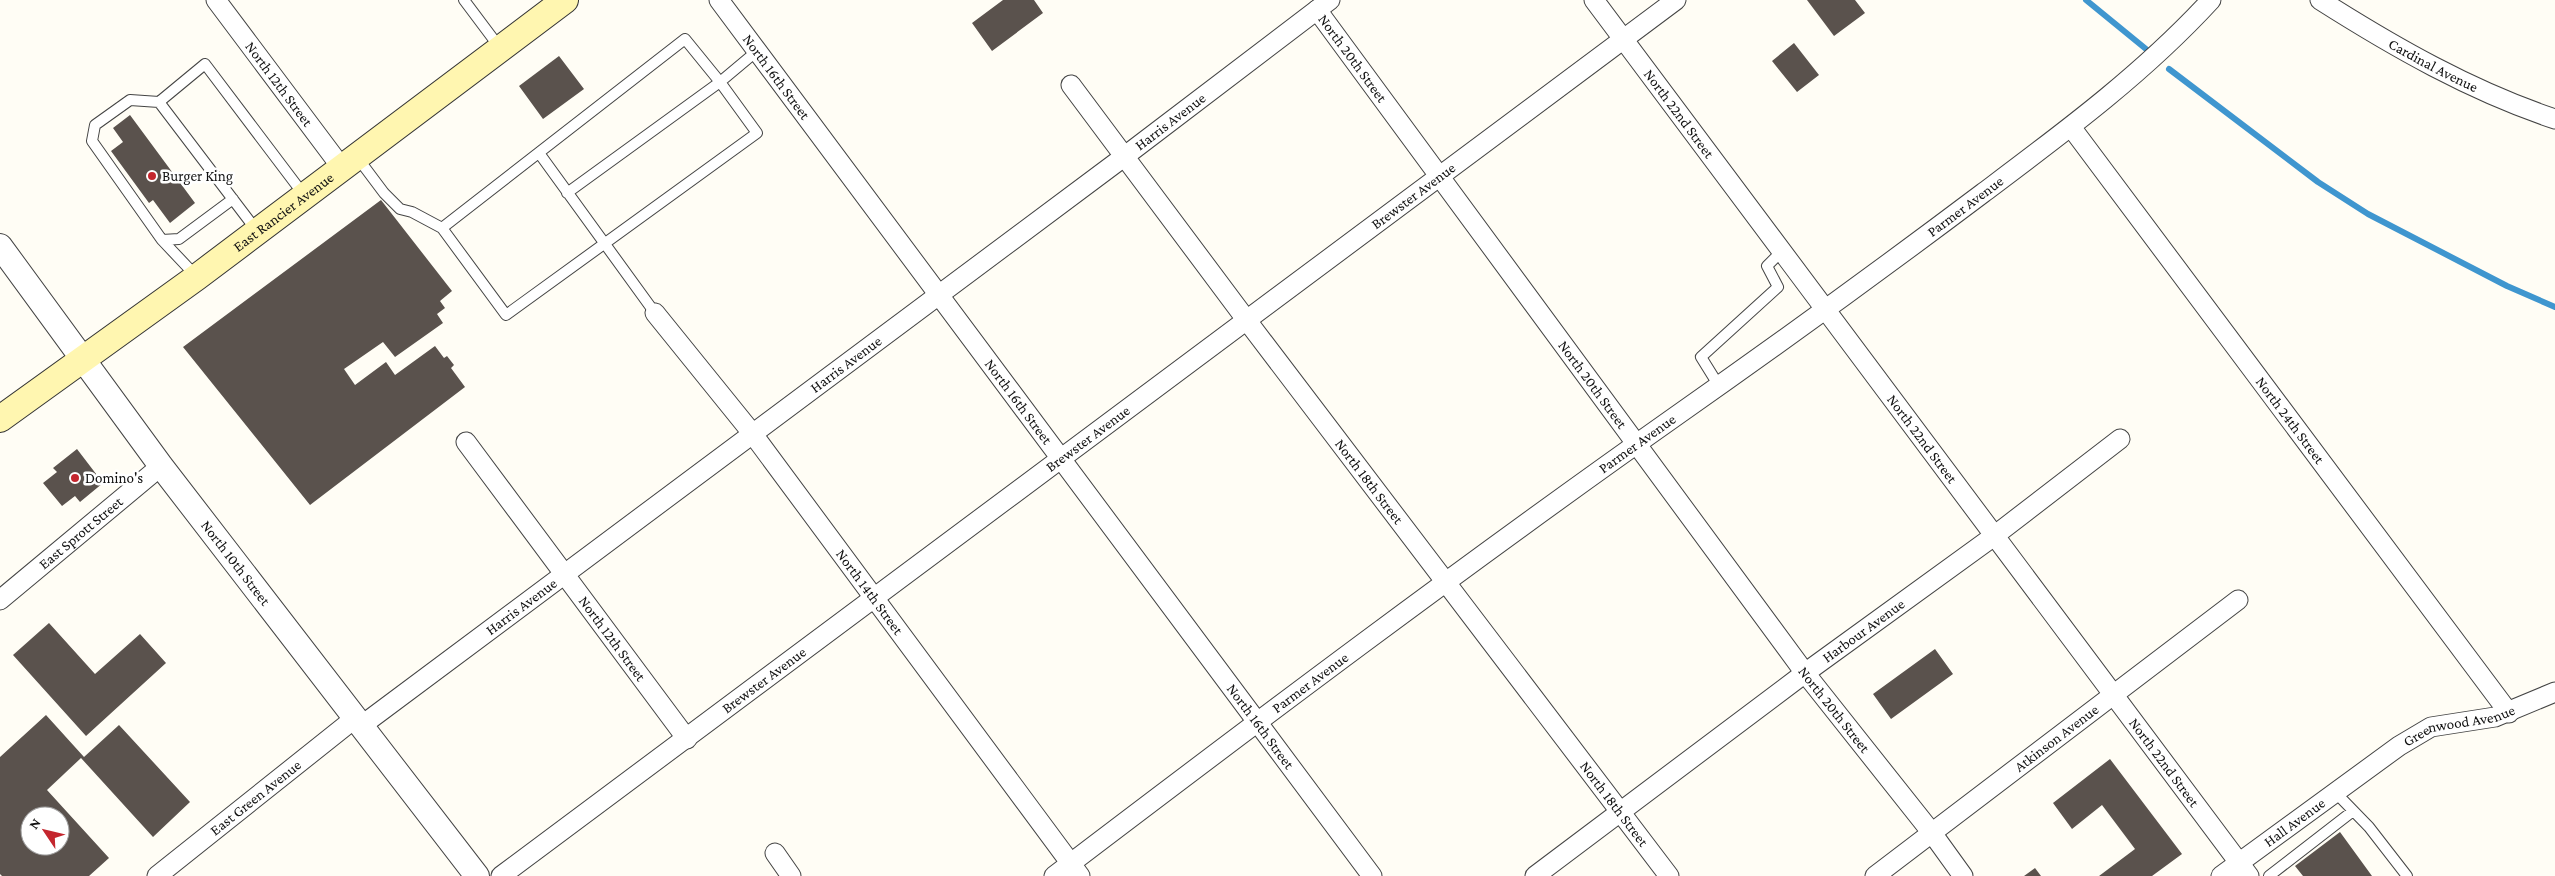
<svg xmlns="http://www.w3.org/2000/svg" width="2555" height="876" viewBox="0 0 2555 876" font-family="'Crimson Pro',serif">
<rect width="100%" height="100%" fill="#fffdf5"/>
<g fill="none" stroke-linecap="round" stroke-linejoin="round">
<!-- stream -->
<path stroke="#3f96cf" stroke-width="6" d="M 2086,0 L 2146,49
M 2169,69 L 2318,182 L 2368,214 L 2507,286 L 2555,307"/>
</g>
<!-- building -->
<path fill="#5a524d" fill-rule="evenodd" d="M 1003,0 L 1034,0 L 1043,13 L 992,51 L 972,23 Z
M 1807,0 L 1855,0 L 1865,13 L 1834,36 Z
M 1794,43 L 1819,75 L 1797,92 L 1772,61 Z
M 559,56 L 584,89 L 543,119 L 519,86 Z
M 130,115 L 195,203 L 170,223 L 153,200 L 149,203 L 111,151 L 123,142 L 113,128 Z
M 381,200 L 452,291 L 440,301 L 445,308 L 437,314 L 443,323 L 395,357 L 383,342 L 344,369 L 355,385 L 386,362 L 395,375 L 435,346 L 444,358 L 447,356 L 454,365 L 451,368 L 465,387 L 310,505 L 183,347 Z
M 77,449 L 103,483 L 80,502 L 75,496 L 62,506 L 43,483 L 57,472 L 53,468 Z
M 49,623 L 95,674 L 140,634 L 166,663 L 86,736 L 13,655 Z
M 1935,649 L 1953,674 L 1891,719 L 1873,694 Z
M 46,715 L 84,757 L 119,725 L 190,802 L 153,837 L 81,758 L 47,790 L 109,858 L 89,876 L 2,876 L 0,874 L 0,757 ZM 30,816 L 60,816 L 60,846 L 30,846 Z
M 2110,759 L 2182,854 L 2152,876 L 2099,876 L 2135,849 L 2102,805 L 2072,829 L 2053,803 Z
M 2340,832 L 2372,876 L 2303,876 L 2295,866 Z
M 2035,868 L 2041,876 L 2024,876 Z"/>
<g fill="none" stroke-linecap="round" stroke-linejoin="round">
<!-- service casing -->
<g stroke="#444" stroke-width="12">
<path id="service" d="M 464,0 L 500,48
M 159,102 L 130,100 L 95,125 L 92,141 L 162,240 L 196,276
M 539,153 L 655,313
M 357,157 L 384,193 L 400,209 L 412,212 L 442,228 L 685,39 L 720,82 L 757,51
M 442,228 L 506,315 L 757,133 L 720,82 L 567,193
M 257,231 L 159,102 L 205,64 L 304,195
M 162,240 L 179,239 L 233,199
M 1719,386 L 1701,357 L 1778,287 L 1767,266 L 1782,251
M 2335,792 L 2369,827 L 2407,876
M 2269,876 L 2353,811"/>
</g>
<!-- minor casing -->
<g stroke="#444" stroke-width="21">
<g id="minor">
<path id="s1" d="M 216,0 L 342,168"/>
<path id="s2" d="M 719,0 L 1372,876"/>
<path id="s3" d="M 1594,0 L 2249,876"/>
<path id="s4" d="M 2320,0 C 2394,47 2471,91 2555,119"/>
<path id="s5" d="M 1317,10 L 1805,673 L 1932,833 L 1963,876"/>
<path id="s6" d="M 1071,85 L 1248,322 L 1669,876"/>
<path id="s7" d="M 2071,127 L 2509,713"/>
<path id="s8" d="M 655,313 L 752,433 L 1080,876"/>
<path id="s9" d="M 466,442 L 687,739"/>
<path id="s10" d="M 0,600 L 161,466"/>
<path id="s11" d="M 361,726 L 1125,156 L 1330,0"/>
<path d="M 775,853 L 791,876"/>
<path id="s12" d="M 157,876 L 354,719"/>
<path id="s13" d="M 501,876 L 1676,0"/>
<path id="s14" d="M 1054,876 C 1259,720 1465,565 1676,416 C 1780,343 1882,269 1983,193 C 2063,133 2143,74 2211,0"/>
<path id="s15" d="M 1535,876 L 1805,673 L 1994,536 L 2120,439"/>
<path id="s16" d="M 1875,876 L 2238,600"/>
<path id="s17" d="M 2221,876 L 2399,746 L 2431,727 L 2495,717 L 2555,692"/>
</g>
</g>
<!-- tertiary casing -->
<g stroke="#444" stroke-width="26">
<g id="tertiary">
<path id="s18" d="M 0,246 L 161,466 L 477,876"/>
</g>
</g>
<!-- secondary casing -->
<g stroke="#333" stroke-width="28">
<g id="secondary">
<path id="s19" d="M 0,419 L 197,277 L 565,0"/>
</g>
</g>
<!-- service -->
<use href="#service" stroke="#fff" stroke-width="10"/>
<!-- minor -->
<use href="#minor" stroke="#fff" stroke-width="19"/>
<!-- tertiary -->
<use href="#tertiary" stroke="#fff" stroke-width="24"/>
<!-- secondary -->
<use href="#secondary" stroke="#fff6b0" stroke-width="26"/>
</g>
<!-- markers -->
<g fill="#c4262e" stroke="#fff" stroke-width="2">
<circle cx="152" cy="176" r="5"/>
<circle cx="75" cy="478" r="5"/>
</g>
<g text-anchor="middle" stroke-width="5" stroke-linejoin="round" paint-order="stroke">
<!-- street labels -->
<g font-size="15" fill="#111" stroke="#fff">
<text dy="5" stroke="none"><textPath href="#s5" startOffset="60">North 20th Street</textPath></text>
<text dy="5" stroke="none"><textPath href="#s4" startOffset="131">Cardinal Avenue</textPath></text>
<text dy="5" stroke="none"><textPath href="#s2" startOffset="96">North 16th Street</textPath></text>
<text dy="5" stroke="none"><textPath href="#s1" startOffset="105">North 12th Street</textPath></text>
<text dy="5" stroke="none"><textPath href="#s3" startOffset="142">North 22nd Street</textPath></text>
<text dy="5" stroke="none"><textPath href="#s11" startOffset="1010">Harris Avenue</textPath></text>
<text dy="5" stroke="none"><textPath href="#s13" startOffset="1138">Brewster Avenue</textPath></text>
<text dy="5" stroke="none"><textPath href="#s14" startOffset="1131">Parmer Avenue</textPath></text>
<text dy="5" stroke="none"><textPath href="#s19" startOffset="351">East Rancier Avenue</textPath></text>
<text dy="5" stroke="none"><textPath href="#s11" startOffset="605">Harris Avenue</textPath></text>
<text dy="5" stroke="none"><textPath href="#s5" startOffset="465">North 20th Street</textPath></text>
<text dy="5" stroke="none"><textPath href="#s2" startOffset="501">North 16th Street</textPath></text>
<text dy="5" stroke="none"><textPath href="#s7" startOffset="366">North 24th Street</textPath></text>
<text dy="5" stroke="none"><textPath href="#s3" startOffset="548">North 22nd Street</textPath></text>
<text dy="5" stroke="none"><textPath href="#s13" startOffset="732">Brewster Avenue</textPath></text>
<text dy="5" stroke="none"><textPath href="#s14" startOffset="726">Parmer Avenue</textPath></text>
<text dy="5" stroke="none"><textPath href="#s6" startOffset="496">North 18th Street</textPath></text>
<text dy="5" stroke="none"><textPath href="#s10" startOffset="105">East Sprott Street</textPath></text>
<text dy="5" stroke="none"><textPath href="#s18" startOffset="395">North 10th Street</textPath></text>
<text dy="5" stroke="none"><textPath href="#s8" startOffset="352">North 14th Street</textPath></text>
<text dy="5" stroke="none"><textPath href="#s11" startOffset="200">Harris Avenue</textPath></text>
<text dy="5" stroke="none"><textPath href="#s15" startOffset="410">Harbour Avenue</textPath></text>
<text dy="5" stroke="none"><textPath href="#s9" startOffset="245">North 12th Street</textPath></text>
<text dy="5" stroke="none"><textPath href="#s13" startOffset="328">Brewster Avenue</textPath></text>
<text dy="5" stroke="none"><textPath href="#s14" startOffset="321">Parmer Avenue</textPath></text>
<text dy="5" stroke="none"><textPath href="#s5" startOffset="870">North 20th Street</textPath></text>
<text dy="5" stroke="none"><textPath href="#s2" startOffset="906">North 16th Street</textPath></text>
<text dy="5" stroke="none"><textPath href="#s17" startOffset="285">Greenwood Avenue</textPath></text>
<text dy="5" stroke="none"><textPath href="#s16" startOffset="228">Atkinson Avenue</textPath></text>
<text dy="5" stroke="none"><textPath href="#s3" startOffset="952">North 22nd Street</textPath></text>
<text dy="5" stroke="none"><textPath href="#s12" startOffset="126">East Green Avenue</textPath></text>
<text dy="5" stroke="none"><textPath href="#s6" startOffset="901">North 18th Street</textPath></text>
<text dy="5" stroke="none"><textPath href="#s17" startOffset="91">Hall Avenue</textPath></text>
</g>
<!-- poi labels -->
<g font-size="15" fill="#111" stroke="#fff" text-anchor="start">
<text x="162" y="181">Burger King</text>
<text x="85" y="483">Domino's</text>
</g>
</g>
<!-- north arrow -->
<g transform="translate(45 831) rotate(305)"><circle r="24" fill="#ffffff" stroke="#a0a0a0"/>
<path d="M0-4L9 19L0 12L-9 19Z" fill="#c4262e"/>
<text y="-8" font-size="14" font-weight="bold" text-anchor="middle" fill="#111111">N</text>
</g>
</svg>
